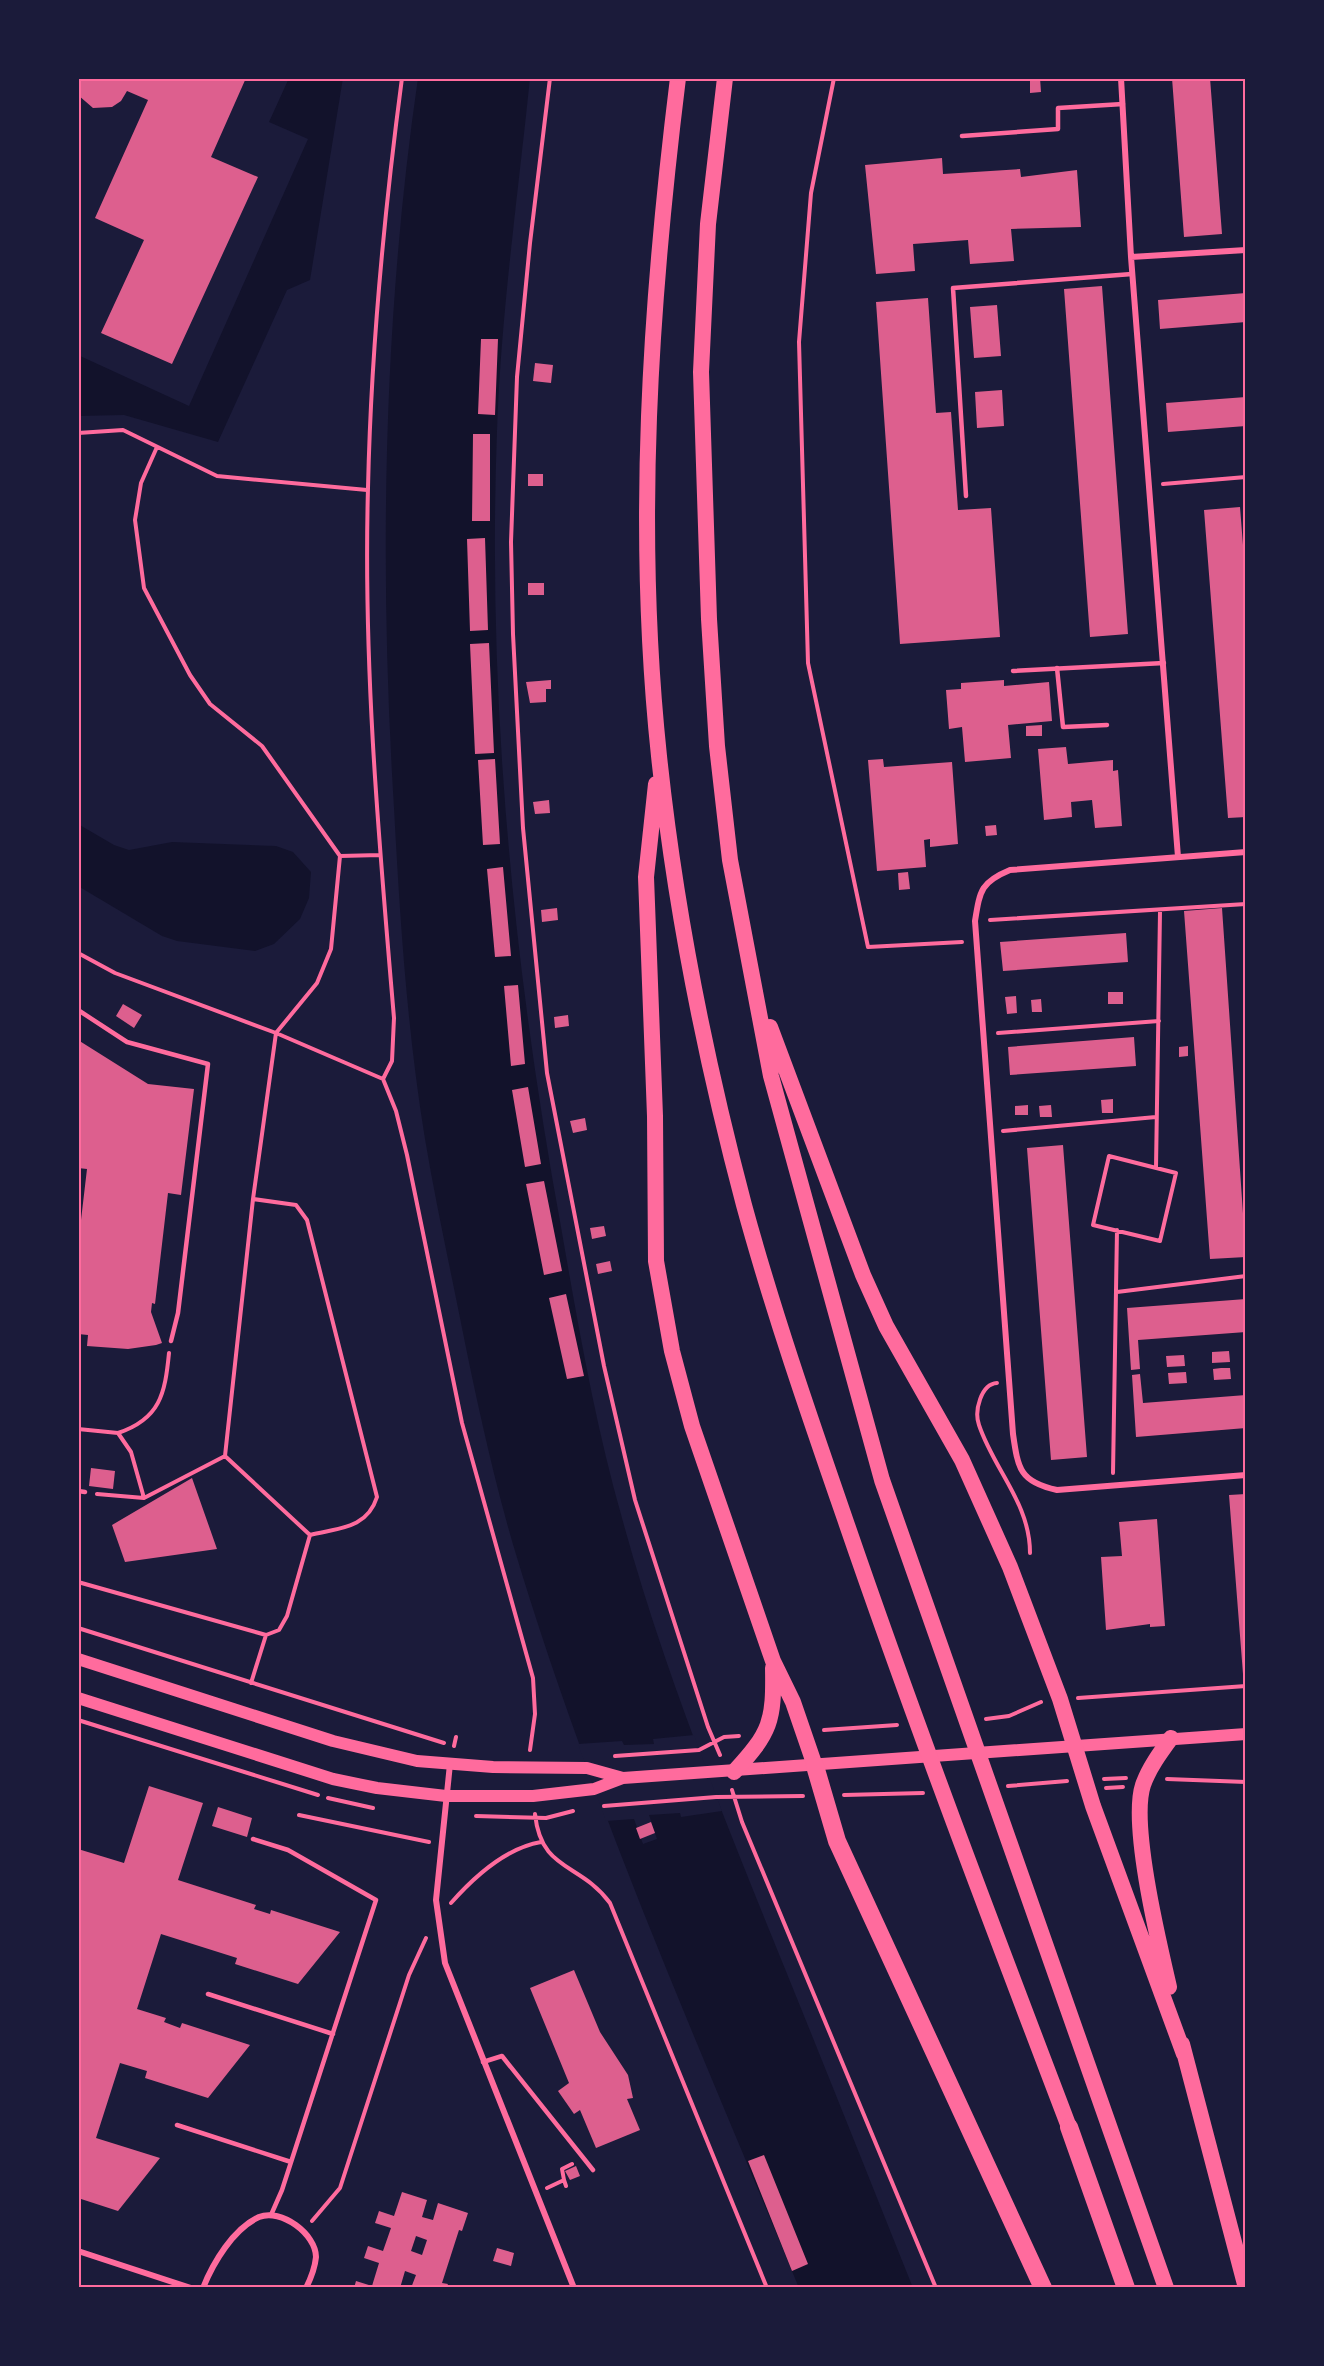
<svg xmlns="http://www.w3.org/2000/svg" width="1324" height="2366" viewBox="0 0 1324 2366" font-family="Poppins,sans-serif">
<rect width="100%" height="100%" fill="#1b1b3a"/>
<!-- water -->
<path fill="#12122b" d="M 289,78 L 343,78 L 310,280 L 287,290 L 218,442 L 124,415 L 78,416 L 78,355 L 189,406 L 308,139 L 269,122 Z
M 418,78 L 530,78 C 518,195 501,313 497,431 C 487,698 513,965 561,1227 C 578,1325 595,1423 622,1518 C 660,1658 714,1793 768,1927 C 817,2047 865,2168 913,2288 L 799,2288 C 697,2041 588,1797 512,1541 C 491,1468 475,1393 460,1318 C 448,1258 435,1199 425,1139 C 407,1029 400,919 394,808 C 379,565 383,319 418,78 Z
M 78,824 L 114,845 L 129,850 L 172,842 L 276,846 L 293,852 L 311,872 L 309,898 L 300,919 L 274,944 L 255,951 L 177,941 L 162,936 L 78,886 Z"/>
<!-- pier -->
<path fill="#1b1b3a" d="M 694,1735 L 722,1811 L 681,1817 L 680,1813 L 649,1815 L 657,1839 L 643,1844 L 634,1819 L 606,1821 L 578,1744 L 622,1741 L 624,1745 L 654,1744 L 653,1739 Z"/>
<!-- building -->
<path fill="#dd5f8e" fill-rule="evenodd" d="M 78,78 L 246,78 L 211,157 L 258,177 L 172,364 L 101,333 L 144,240 L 95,218 L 148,100 L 127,91 L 121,101 L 112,107 L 93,108 L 78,95 Z
M 1030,78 L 1040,78 L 1041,92 L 1030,93 Z
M 1172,78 L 1210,78 L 1222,234 L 1184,237 Z
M 942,158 L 943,174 L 1020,169 L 1021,177 L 1077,170 L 1081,227 L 1011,229 L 1014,261 L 970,264 L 968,240 L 913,244 L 915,271 L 876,274 L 865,165 Z
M 1102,286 L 1128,634 L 1090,637 L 1064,289 Z
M 1246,293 L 1246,322 L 1160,329 L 1158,300 Z
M 928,298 L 936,413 L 951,412 L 958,510 L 991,508 L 1000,637 L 900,644 L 876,302 Z
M 997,305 L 1001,356 L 974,358 L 970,307 Z
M 481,339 L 498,339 L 495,415 L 478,414 Z
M 535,363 L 553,365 L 551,383 L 533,381 Z
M 1002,390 L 1004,426 L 977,428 L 975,392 Z
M 1246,397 L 1246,426 L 1168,432 L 1166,403 Z
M 473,434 L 490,434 L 490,521 L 472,521 Z
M 528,474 L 543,474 L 543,486 L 528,486 Z
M 1240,507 L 1246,583 L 1246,817 L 1228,818 L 1204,510 Z
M 485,538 L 488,630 L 470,631 L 467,539 Z
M 528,583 L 544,583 L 544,595 L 528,595 Z
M 489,643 L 494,753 L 475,754 L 470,644 Z
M 551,680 L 551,689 L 546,689 L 546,702 L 530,703 L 526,682 Z
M 1004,680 L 1004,686 L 1049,682 L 1052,721 L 1008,725 L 1011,758 L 965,762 L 962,727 L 949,729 L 946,690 L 961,689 L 961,683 Z
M 1042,725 L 1042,736 L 1026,736 L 1026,726 Z
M 1066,747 L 1068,764 L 1113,760 L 1113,771 L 1118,770 L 1122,826 L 1095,828 L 1092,800 L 1071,802 L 1072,817 L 1044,820 L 1038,749 Z
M 495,759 L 500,844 L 483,845 L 478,760 Z
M 883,759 L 884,767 L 952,762 L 958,844 L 930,847 L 930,839 L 924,840 L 926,867 L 877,871 L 868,760 Z
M 549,800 L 550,813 L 535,814 L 533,802 Z
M 996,825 L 997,835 L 986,836 L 985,826 Z
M 503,867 L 511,956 L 495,957 L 487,869 Z
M 908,872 L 910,889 L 899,890 L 898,873 Z
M 557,908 L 558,920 L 542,922 L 541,910 Z
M 1222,908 L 1246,1257 L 1210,1259 L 1184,911 Z
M 1126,933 L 1128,962 L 1003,971 L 1000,942 Z
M 518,985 L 525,1064 L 511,1066 L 504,986 Z
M 1108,992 L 1123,992 L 1123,1004 L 1108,1004 Z
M 1016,996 L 1017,1013 L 1007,1014 L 1005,997 Z
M 1041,999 L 1042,1012 L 1032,1012 L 1031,1000 Z
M 123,1004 L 142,1015 L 134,1028 L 116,1016 Z
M 568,1015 L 569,1026 L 555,1028 L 554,1017 Z
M 1134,1037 L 1136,1066 L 1010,1075 L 1008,1047 Z
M 78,1040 L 148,1084 L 194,1089 L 181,1195 L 168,1193 L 155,1304 L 152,1303 L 151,1312 L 162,1343 L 156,1345 L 128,1349 L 87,1346 L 88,1335 L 78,1334 L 78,1219 L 81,1220 L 87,1169 L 78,1168 Z
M 1188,1046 L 1188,1056 L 1179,1057 L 1179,1047 Z
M 528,1087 L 541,1164 L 525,1167 L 512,1090 Z
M 1113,1099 L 1113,1113 L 1102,1113 L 1101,1100 Z
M 1028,1105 L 1028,1115 L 1015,1115 L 1015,1106 Z
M 1051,1105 L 1052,1117 L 1040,1117 L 1039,1106 Z
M 585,1118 L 587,1130 L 573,1133 L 570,1121 Z
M 1063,1145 L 1087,1457 L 1051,1460 L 1027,1148 Z
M 544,1181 L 562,1271 L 544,1275 L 526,1184 Z
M 604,1226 L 606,1236 L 592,1239 L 590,1228 Z
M 610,1261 L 612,1271 L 598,1274 L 596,1264 Z
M 566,1294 L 584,1376 L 567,1379 L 549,1298 Z
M 1246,1299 L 1246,1332 L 1138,1340 L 1140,1369 L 1131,1370 L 1127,1308 Z
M 1229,1351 L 1230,1362 L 1212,1363 L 1212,1352 Z
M 1184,1355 L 1185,1366 L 1167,1367 L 1166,1356 Z
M 1221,1368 L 1230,1368 L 1231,1379 L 1214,1380 L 1213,1369 Z
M 1186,1372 L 1187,1383 L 1169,1384 L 1168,1373 Z
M 1140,1374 L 1143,1403 L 1246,1395 L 1246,1428 L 1136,1437 L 1132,1375 Z
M 91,1468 L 115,1471 L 113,1489 L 89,1486 Z
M 192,1478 L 217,1549 L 125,1562 L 112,1525 Z
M 1246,1494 L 1246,1674 L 1243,1674 L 1229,1495 Z
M 1157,1519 L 1165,1626 L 1150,1627 L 1150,1624 L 1106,1630 L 1101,1557 L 1122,1556 L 1119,1522 Z
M 149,1786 L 203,1803 L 178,1880 L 256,1905 L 254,1909 L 270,1914 L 271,1910 L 340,1932 L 298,1984 L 235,1964 L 237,1958 L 161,1934 L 137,2009 L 166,2018 L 164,2022 L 180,2028 L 182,2023 L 250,2045 L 208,2098 L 145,2078 L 147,2071 L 120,2063 L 96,2138 L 160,2158 L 118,2211 L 78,2198 L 78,1849 L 124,1863 Z
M 218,1807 L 252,1818 L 247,1837 L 212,1826 Z
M 651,1822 L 655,1833 L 640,1839 L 636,1828 Z
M 574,1970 L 600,2032 L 628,2075 L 633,2098 L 627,2099 L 640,2130 L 596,2148 L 580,2110 L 574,2114 L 558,2091 L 569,2083 L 530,1988 Z
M 764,2155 L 808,2264 L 792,2271 L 748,2161 Z
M 576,2166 L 580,2176 L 570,2180 L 565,2171 Z
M 402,2192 L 427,2200 L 422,2217 L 433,2220 L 438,2203 L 468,2213 L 462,2231 L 459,2230 L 442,2283 L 448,2284 L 446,2288 L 411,2288 L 416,2275 L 405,2271 L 400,2288 L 354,2288 L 356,2281 L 372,2286 L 379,2263 L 364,2258 L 368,2246 L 383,2251 L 391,2228 L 375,2223 L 379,2211 L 394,2216 ZM 416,2236 L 427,2240 L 422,2255 L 411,2251 Z
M 497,2248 L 514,2253 L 511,2266 L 493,2261 Z"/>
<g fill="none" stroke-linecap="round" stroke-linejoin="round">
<!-- path -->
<path stroke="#ff6b9d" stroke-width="4" d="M 402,78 C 384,214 371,351 368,488 C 363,665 379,842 394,1018 L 392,1061 L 383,1079 L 396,1111 L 407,1155 L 462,1423 L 533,1678 L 535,1714 L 530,1750
M 550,78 L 530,243 L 517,377 L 511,542 L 513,634 L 523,828 L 547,1073 L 604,1366 L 635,1500 L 708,1727 L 720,1755
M 834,78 L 811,193 L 799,342 L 808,663 L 868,947 L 962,942
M 78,433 L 123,430 L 217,476 L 367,490
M 1163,484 L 1246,477
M 340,856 L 380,855
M 990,920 L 1246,904
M 78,953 L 115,973 L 276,1033 L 383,1079
M 998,1033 L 1159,1021
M 1003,1131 L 1156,1117
M 1109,1156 L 1176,1173 L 1160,1241 L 1093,1225 Z
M 1156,1168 L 1160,912
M 1117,1292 L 1246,1276
M 997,1383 C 981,1384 974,1411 979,1425 C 994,1470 1030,1503 1030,1553
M 78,1429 L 118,1433 L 131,1452 L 144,1498
M 118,1433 C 160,1419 165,1394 169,1353
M 225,1456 L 310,1535
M 1113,1473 L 1117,1230
M 97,1494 L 144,1498 L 225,1456 L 253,1199 L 276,1033 L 317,983 L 331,949 L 340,856 L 262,746 L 210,704 L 190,675 L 144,588 L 135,520 L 141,483 L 157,447
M 78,1582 L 266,1635 L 279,1630 L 287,1616 L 310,1535 C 338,1528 367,1529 377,1497 L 307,1220 L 296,1205 L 253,1199
M 78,1628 L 444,1743
M 251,1683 L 266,1635
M 1078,1698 L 1246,1686
M 986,1719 L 1009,1716 L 1041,1702
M 78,1720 L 318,1795
M 824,1730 L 897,1725
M 454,1746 L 456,1737
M 615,1756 L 699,1750 L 724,1737 L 739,1736
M 1104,1779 L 1126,1778
M 1167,1779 L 1246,1782
M 1008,1786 L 1067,1781
M 1106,1788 L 1123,1787
M 732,1790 L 742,1822 L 936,2288
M 844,1795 L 923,1793
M 328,1798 L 373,1808
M 604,1806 L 716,1797 L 803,1796
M 535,1814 C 541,1872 580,1862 610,1903 L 767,2288
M 299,1815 L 429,1842
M 476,1816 L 546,1818 L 573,1811
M 451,1903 C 474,1877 506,1848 541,1842
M 564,2180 L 562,2169 L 572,2164
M 547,2188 L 564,2180 L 566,2186
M 312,2221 L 340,2188 L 409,1975 L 426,1938"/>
<!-- service -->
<path stroke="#ff6b9d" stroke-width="4.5" d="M 962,136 L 1058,129 L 1058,108 L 1123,104
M 966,496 L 953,288 L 1132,274
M 1057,668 L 1063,727 L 1107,725
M 1013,671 L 1164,663
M 78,1010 L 127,1042 L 208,1064 L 178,1313 L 171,1341
M 78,1491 L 85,1492
M 253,1839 L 288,1850 L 376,1900 L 282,2190 L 271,2215
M 208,1994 L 333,2034
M 483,2062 L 502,2056 L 593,2170
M 177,2125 L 291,2162"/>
<!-- minor -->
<path stroke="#ff6b9d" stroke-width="6" d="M 1121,78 L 1131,257 L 1178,857
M 1131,257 L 1246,250
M 1246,852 L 1010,870 C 981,882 980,890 975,921 L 1013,1434 C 1018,1469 1020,1482 1057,1490 L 1246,1475
M 450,1764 L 436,1900 L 445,1963 L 574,2288
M 78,2251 L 191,2288
M 203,2288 C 213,2263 233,2229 259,2217 C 281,2208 316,2234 316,2257 C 315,2267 310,2280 306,2288"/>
<!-- secondary -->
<path stroke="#ff6b9d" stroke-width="12" d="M 78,1659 L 333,1741 L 417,1761 L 493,1767 L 587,1768 L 623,1778
M 78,1698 L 333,1779 L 377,1788 L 446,1796 L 533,1796 L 594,1789 L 623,1778 L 1246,1734"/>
<!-- trunk -->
<path stroke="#ff6b9d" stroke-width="16" d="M 678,78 C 650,304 635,529 659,756 C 675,908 705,1058 744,1205 C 773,1311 809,1415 845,1519 C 915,1723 992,1925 1069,2127
M 725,78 L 708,224 L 701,372 L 709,619 L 717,746 L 730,860 L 771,1076 L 882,1480 L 1166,2288
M 656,784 L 646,877 L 655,1116 L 656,1261 L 672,1351 L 692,1426 L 773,1661 L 793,1702 L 815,1766
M 770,1027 L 863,1275 L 886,1326 L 962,1460 L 1010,1567 L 1060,1699 L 1093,1806 L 1184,2054
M 734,1772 C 771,1732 774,1721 773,1668
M 1169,1987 C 1159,1944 1130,1824 1143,1785 C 1149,1768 1160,1753 1171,1738
M 1182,2044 L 1246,2288"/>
<!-- motorway -->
<path stroke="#ff6b9d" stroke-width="18" d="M 815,1766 L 837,1841 L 1043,2288
M 1069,2127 L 1126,2288"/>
</g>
<!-- border -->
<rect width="1324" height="2366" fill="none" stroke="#1b1b3a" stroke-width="159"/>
<rect x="80" y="80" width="1164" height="2206" fill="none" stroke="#ff6b9d" stroke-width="2"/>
</svg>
